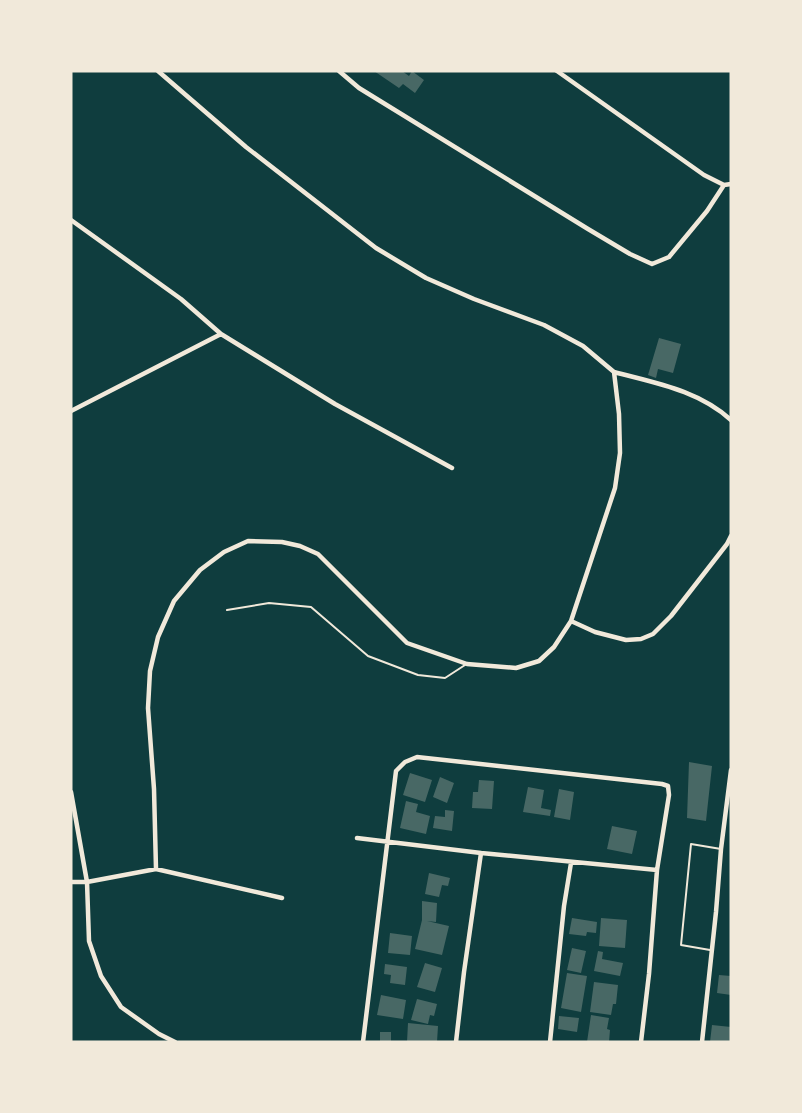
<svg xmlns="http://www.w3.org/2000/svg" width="802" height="1113" viewBox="0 0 802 1113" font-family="'PT Serif',serif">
<rect width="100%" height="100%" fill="#0f3d3e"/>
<!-- building -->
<path fill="#486865" d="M 374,71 L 402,71 L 409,76 L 412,71 L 424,80 L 415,93 L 403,84 L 399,88 Z
M 659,338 L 681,344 L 673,373 L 658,369 L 656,378 L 648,375 Z
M 689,762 L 712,766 L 706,821 L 687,818 Z
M 410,773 L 432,780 L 425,802 L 403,795 Z
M 440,777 L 454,783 L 447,803 L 433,797 Z
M 479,780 L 494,781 L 492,809 L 472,808 L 473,792 L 478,792 Z
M 528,787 L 544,790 L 541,808 L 551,810 L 550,816 L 523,812 Z
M 559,789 L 574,792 L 570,820 L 554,817 Z
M 406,801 L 418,804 L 416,812 L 430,816 L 426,834 L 400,828 Z
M 445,810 L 454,811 L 452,831 L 433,828 L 435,816 L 445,817 Z
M 612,826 L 637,831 L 632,854 L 607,849 Z
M 429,873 L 450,878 L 448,886 L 442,885 L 439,897 L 425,894 Z
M 422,901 L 437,903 L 436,922 L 427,921 L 449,926 L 442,955 L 415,949 L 422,920 Z
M 572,918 L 597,922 L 596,933 L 587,932 L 586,936 L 569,934 Z
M 601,918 L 627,920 L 625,948 L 599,946 Z
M 390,933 L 412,936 L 410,955 L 388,953 Z
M 572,948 L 586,951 L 581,973 L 567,970 Z
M 598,951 L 603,952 L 602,959 L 623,963 L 620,976 L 594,971 Z
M 425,963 L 442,968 L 435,992 L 417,987 Z
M 385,964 L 407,967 L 405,985 L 390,983 L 391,975 L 384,974 Z
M 567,973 L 587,976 L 581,1012 L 561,1008 Z
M 719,975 L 731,976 L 731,995 L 717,993 Z
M 594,982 L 618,985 L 616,1004 L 613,1004 L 611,1015 L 590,1012 Z
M 381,995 L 406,1000 L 403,1019 L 377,1015 Z
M 417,999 L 437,1004 L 434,1016 L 430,1015 L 428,1024 L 411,1020 Z
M 591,1015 L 609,1018 L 607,1029 L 610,1030 L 609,1042 L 587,1042 Z
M 559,1016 L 579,1018 L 577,1032 L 558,1029 Z
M 408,1023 L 438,1026 L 437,1042 L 407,1042 Z
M 712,1025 L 731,1027 L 731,1042 L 710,1042 Z
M 380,1032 L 391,1032 L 391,1042 L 380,1042 Z"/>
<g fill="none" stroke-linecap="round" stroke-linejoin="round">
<!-- service -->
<path stroke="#f1e9da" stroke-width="2" d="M 227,610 L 269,603 L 311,607 L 368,656 L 418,675 L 445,678 L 465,665
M 710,950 L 681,945 L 691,844 L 721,849"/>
<!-- minor -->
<path stroke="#f1e9da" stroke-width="4.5" d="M 339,71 L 359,88 L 588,229 L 630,254 L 652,264 L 669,257 L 707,211 L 724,185
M 557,71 L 704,175 L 724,185 L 731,184
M 71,220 L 181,299 L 221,334 L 335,404 L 452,468
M 614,372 C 655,383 698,390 731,420
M 71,411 L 221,334
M 571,621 L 595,632 L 626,640 L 641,639 L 653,634 L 671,616 L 727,544 L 731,536
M 71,792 L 87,882 L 89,941 L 101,976 L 121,1007 L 159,1034 L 175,1042
M 357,838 L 481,853 L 657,870
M 156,869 L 154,789 L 148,708 L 150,671 L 158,637 L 174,601 L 200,570 L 224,552 L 248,541 L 282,542 L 300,546 L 318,554 L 407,643 L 467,664 L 516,668 L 539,661 L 554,647 L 571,621 L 615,488 L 620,453 L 619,414 L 614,372 L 583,346 L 544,325 L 474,299 L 426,278 L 376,248 L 246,147 L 158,71
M 71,882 L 87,882 L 156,869 L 282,898
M 363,1042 L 396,771 L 405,762 L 417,757 L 662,784 L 668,786 L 669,795 L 657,870 L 649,974 L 641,1042
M 456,1042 L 464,972 L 481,853
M 550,1042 L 564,906 L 571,863
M 702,1042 L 716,912 L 721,849 L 731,770"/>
</g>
<!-- border -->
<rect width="802" height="1113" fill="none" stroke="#f1e9da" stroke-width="145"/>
</svg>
